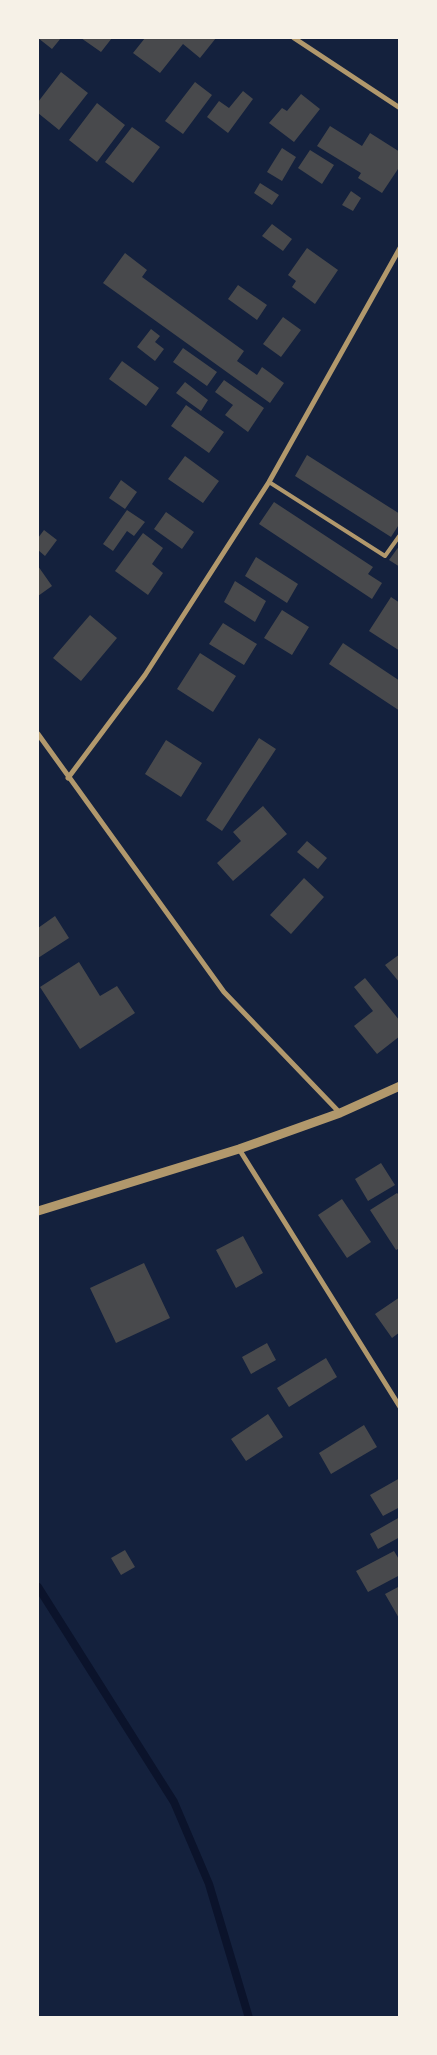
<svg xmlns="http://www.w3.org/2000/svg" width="437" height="2055" viewBox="0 0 437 2055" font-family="'Sofia Sans Condensed',sans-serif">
<rect width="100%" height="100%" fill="#14213d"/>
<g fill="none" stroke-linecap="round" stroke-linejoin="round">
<!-- stream -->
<path stroke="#0b132b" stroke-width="8" d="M 38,1587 L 174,1802 L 209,1884 L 249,2018"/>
</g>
<!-- building -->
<path fill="#48494c" d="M 38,38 L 61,38 L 52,49 Z
M 81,38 L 112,38 L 101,52 Z
M 145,38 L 216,38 L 200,58 L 183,44 L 160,73 L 133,53 Z
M 61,72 L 88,93 L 59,130 L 38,113 L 38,102 Z
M 195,82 L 212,95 L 183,134 L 165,121 Z
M 243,91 L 253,99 L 228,133 L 207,117 L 219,101 L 229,108 Z
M 301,94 L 320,109 L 294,142 L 269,123 L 282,108 L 287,111 Z
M 97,103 L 125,125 L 97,162 L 69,140 Z
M 330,126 L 362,146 L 370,133 L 400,152 L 400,166 L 382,193 L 358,178 L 361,173 L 317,146 Z
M 132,127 L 160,147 L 133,183 L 105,162 Z
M 282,148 L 296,157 L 282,181 L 267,172 Z
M 310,150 L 334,165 L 322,184 L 298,168 Z
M 260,183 L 279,195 L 272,205 L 254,193 Z
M 351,191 L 361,198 L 353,211 L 342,205 Z
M 272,224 L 292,239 L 283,251 L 262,236 Z
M 307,248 L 338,270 L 315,304 L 292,287 L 296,281 L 288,275 Z
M 125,253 L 147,270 L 142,277 L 244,351 L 237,361 L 257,375 L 262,367 L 284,383 L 270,403 L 103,283 Z
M 238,285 L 267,305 L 257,320 L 228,299 Z
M 283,317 L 301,330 L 281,357 L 263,344 Z
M 151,329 L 160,336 L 155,342 L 164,349 L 155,361 L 137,347 Z
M 183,348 L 217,372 L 207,386 L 173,362 Z
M 122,361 L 159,388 L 146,406 L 109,379 Z
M 224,380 L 264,408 L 248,432 L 225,415 L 233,405 L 215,392 Z
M 185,382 L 208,400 L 201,411 L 176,393 Z
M 186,405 L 224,432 L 209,453 L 171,426 Z
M 307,455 L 400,514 L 400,523 L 391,537 L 295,476 Z
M 185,456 L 219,481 L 203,503 L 168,479 Z
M 121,480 L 137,492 L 125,509 L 109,498 Z
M 274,502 L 373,567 L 368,574 L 382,583 L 372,599 L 259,524 Z
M 127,510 L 145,522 L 134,536 L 127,531 L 113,551 L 103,544 Z
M 166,512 L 194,532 L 182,549 L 154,529 Z
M 44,530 L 57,540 L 45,556 L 38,550 L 38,538 Z
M 143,533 L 163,548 L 152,564 L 163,573 L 148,595 L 115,571 Z
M 400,545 L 400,567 L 389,560 Z
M 256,557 L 298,584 L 287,603 L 245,576 Z
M 38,566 L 52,586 L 38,596 Z
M 235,581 L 266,601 L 255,622 L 224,602 Z
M 391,597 L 400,603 L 400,651 L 369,631 Z
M 282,610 L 309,627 L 292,655 L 264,638 Z
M 90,615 L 117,638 L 81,681 L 53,658 Z
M 223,623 L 257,644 L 244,665 L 209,644 Z
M 343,643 L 400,681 L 400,711 L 329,664 Z
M 200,653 L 236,676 L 213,712 L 177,689 Z
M 259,738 L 276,749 L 222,831 L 206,820 Z
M 166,740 L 202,763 L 181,797 L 145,774 Z
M 263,806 L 287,834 L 233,881 L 217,863 L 241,841 L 233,832 Z
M 307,841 L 327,858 L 318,869 L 297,852 Z
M 304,878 L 324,897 L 291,934 L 270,915 Z
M 55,916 L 69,938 L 38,958 L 38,928 Z
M 400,954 L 400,983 L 385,965 Z
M 79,962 L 100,996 L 117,986 L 135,1013 L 80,1049 L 40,987 Z
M 365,978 L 400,1021 L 400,1036 L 377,1054 L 354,1026 L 373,1011 L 354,987 Z
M 381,1163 L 395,1185 L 368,1201 L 355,1179 Z
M 397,1193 L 400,1196 L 400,1248 L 396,1250 L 370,1210 Z
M 342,1199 L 371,1242 L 347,1258 L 318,1215 Z
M 243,1236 L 263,1273 L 236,1288 L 216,1250 Z
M 144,1263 L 170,1318 L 116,1343 L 90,1288 Z
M 400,1297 L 400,1332 L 392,1338 L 375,1314 Z
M 267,1343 L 276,1360 L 251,1374 L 242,1357 Z
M 326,1358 L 337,1377 L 289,1407 L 277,1388 Z
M 268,1414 L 283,1437 L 246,1461 L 231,1439 Z
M 364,1425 L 377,1447 L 331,1474 L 319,1453 Z
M 400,1478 L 400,1507 L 383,1516 L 370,1495 Z
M 400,1517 L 400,1537 L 378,1549 L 370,1534 Z
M 125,1550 L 135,1567 L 121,1575 L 111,1558 Z
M 394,1551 L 400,1561 L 400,1575 L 368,1592 L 356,1571 Z
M 400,1586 L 400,1620 L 385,1594 Z"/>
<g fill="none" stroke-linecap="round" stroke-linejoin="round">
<!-- service -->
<path stroke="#b1986c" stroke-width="4" d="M 269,482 L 385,556 L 400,535"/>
<!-- minor -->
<path stroke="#b1986c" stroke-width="5" d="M 294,38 L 400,108
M 38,734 L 224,992 L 340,1113
M 68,778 L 145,675 L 269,482 L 400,248
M 239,1149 L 400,1407"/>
<!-- tertiary -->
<path stroke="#b1986c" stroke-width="9" d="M 38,1211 L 239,1149 L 340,1113 L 400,1086"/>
</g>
<!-- border -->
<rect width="437" height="2055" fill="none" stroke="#f6f1e7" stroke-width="78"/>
</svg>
